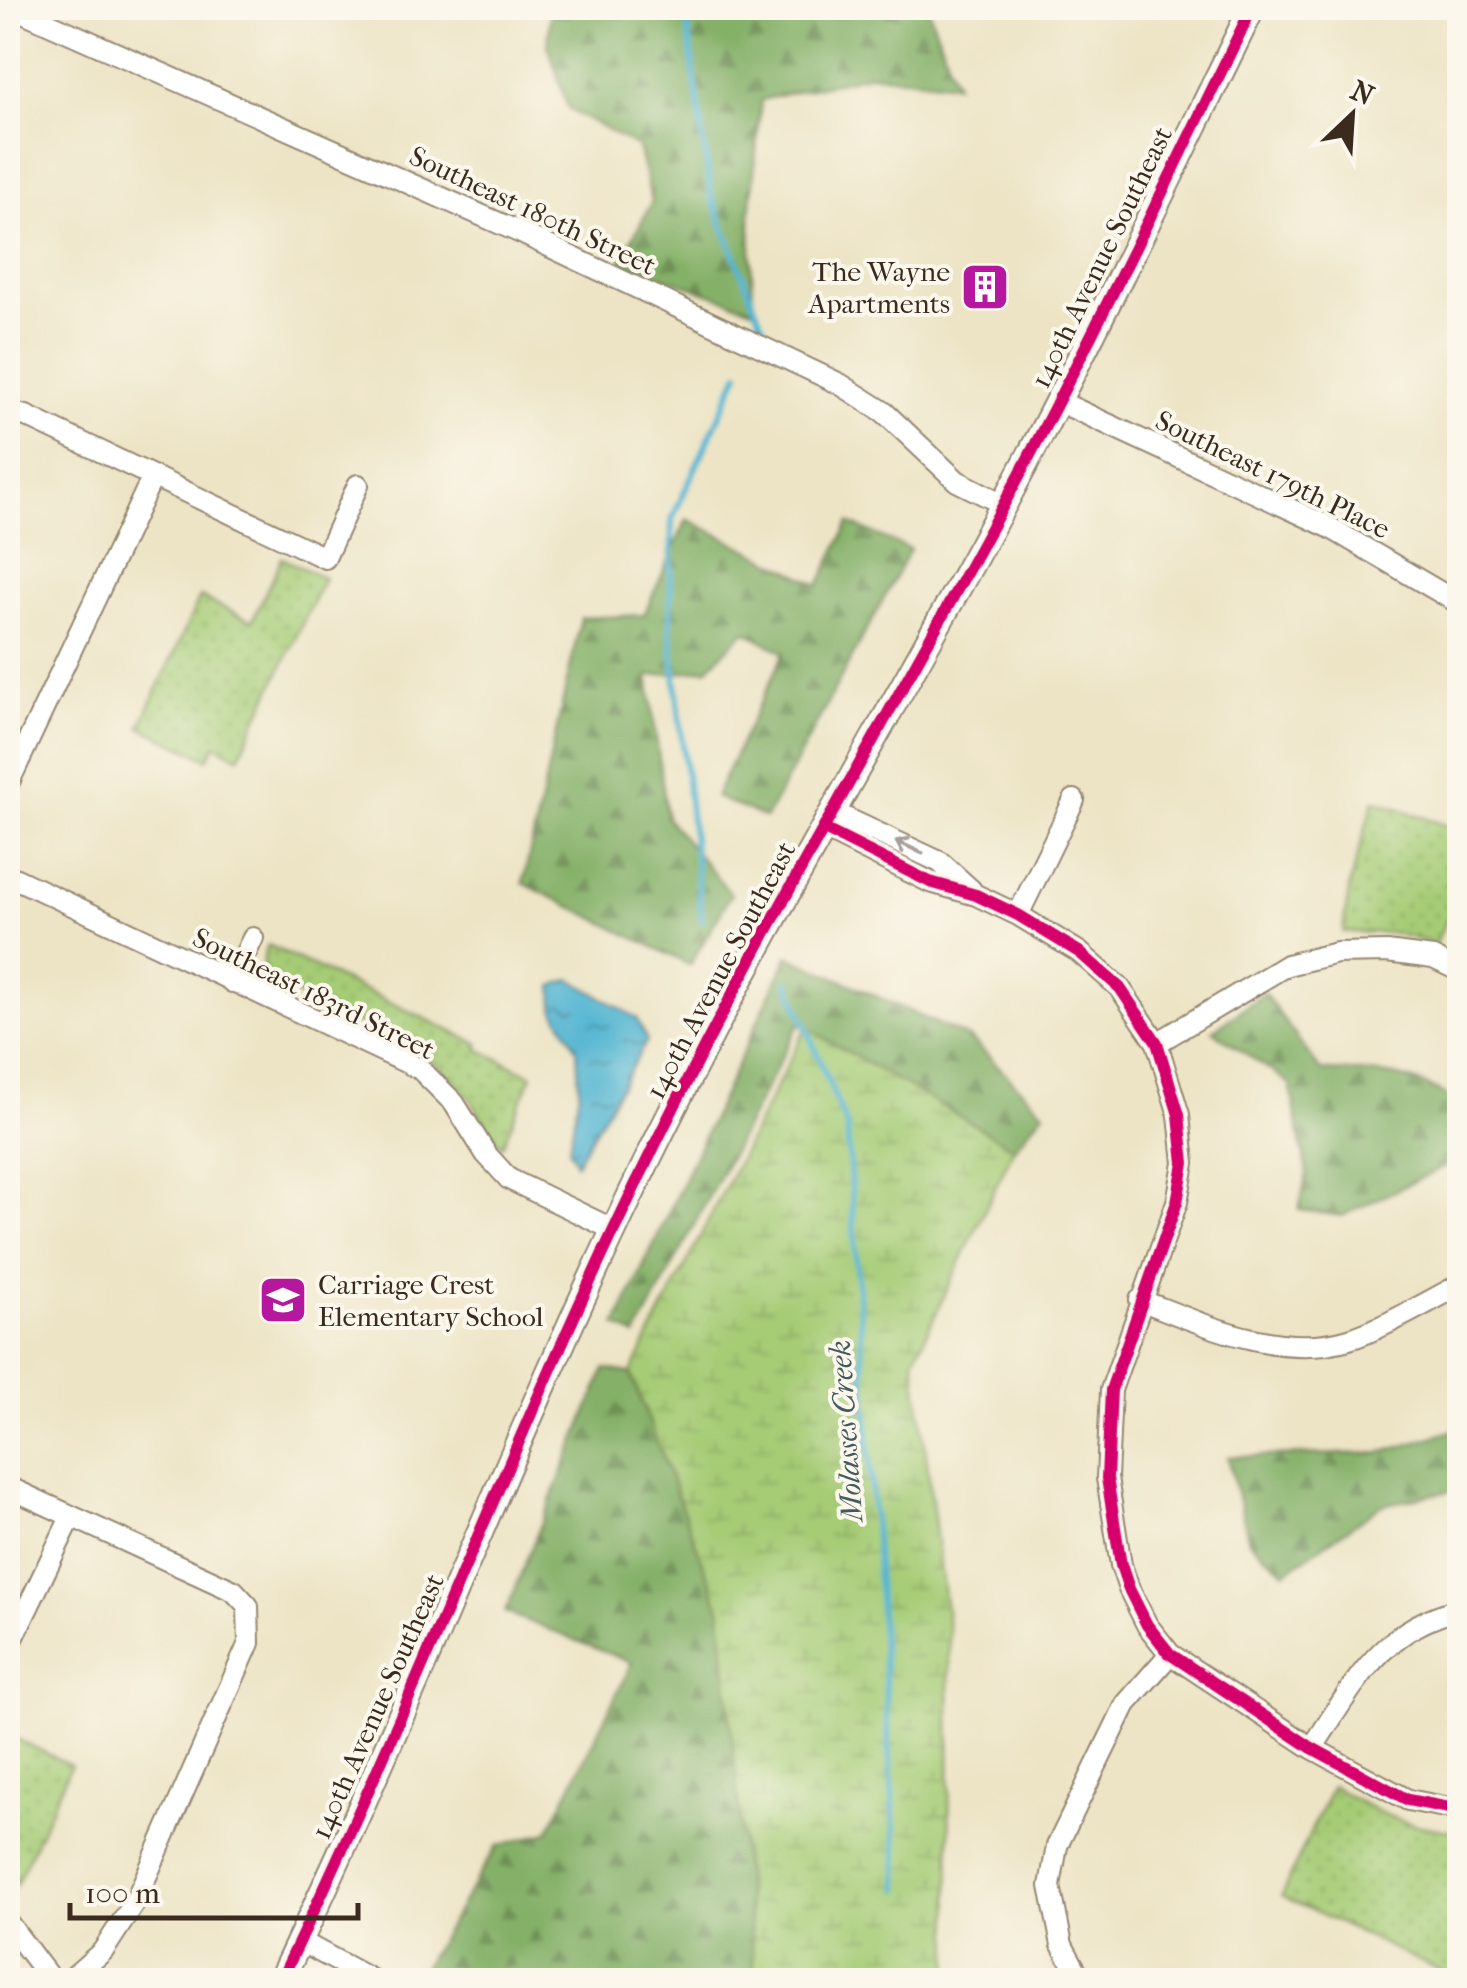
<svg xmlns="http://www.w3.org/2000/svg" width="1467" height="1988" viewBox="0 0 1467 1988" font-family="'IM FELL French Canon',serif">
<defs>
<pattern id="forest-firs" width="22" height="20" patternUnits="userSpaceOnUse" patternTransform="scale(2.5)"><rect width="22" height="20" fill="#84b067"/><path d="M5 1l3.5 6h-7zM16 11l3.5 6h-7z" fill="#6d8f54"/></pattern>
<pattern id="wetland-marsh" width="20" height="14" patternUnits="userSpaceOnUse" patternTransform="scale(2.5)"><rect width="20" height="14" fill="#a6cc76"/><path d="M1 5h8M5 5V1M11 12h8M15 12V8" fill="none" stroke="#90af66"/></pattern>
<pattern id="park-dots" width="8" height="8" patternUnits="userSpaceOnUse" patternTransform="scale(2.5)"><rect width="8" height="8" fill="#a6cc76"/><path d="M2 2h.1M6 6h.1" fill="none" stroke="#90af66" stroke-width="1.8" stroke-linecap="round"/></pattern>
<pattern id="water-ripples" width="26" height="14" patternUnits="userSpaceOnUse" patternTransform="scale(2.5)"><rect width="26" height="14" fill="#52b5d1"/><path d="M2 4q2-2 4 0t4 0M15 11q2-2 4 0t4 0" fill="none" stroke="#4593a9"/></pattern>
</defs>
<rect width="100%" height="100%" fill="#fbf7ec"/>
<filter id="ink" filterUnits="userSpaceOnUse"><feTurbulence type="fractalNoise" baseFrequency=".01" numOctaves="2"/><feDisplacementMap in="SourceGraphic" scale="20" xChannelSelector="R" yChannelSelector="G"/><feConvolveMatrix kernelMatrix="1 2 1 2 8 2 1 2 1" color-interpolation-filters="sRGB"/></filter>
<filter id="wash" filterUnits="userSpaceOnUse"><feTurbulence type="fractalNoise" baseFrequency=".0048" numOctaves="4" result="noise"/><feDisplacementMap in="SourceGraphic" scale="40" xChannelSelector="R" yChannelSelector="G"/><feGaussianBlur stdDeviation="2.25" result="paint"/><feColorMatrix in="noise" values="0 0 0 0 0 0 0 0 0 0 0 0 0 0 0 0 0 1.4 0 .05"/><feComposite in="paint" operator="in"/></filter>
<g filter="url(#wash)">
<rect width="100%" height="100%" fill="#ede4c5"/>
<!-- forest -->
<path fill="url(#forest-firs)" stroke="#606d42" stroke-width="2.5" d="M 551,8 L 928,8 L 956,84 L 871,74 L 761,100 L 750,214 L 753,309 L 620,262 L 652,202 L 638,147 L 568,109 L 548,45 Z
M 687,519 L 819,585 L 849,523 L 910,549 L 766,818 L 715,797 L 784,653 L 745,631 L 707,669 L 648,676 L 667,818 L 731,894 L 690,965 L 523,883 L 581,618 L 644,615 Z
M 788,956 L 971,1039 L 1044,1112 L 1014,1148 L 799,1024 L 636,1336 L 616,1325 Z
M 1264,993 L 1321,1071 C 1374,1072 1415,1072 1459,1104 L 1459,1160 L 1342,1216 L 1299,1210 L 1307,1173 L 1290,1084 L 1213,1031 Z
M 605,1369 L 631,1373 L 720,1608 L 755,1980 L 438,1980 L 421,1971 L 497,1846 L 548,1832 L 632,1663 L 505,1612 Z
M 1459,1429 L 1459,1489 L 1382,1505 L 1285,1572 L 1249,1541 L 1228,1457 L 1380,1453 Z"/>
<!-- wetland -->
<path fill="url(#wetland-marsh)" stroke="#707b4a" stroke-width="2.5" d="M 806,1028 L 1014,1148 L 914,1360 L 949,1635 L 950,1980 L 755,1980 L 720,1608 L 631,1373 Z"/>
<!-- park -->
<path fill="url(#park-dots)" stroke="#707b4a" stroke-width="2.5" d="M 282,558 L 324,578 L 239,757 L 215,745 L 208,759 L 140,727 L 200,597 L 252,621 Z
M 1374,800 L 1459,830 L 1459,895 L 1435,944 L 1394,933 L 1343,932 L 1350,882 Z
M 268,945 L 479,1044 L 478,1049 L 532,1075 L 502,1146 C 490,1133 484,1120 474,1105 C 462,1084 440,1067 421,1053 L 269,981 C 259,968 263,960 268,945 Z
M 8,1735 L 71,1765 L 16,1885 L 8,1865 Z
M 1332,1786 C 1382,1816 1401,1825 1459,1832 L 1459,1980 L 1281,1896 Z"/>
<!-- water -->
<path fill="url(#water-ripples)" stroke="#467078" stroke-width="2.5" d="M 571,979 L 637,1018 L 647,1041 L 576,1163 L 569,1148 L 579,1092 L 577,1049 L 554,1009 L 553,986 Z"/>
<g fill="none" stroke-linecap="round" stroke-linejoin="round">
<!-- stream -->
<path stroke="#52b5d1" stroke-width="6" d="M 685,8 L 711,195 L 765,332
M 702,921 L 670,628 L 672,519 L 739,373
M 788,982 L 847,1127 L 899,1889"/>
</g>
</g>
<g filter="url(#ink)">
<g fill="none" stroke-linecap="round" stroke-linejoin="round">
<!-- minor casing -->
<g stroke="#948772" stroke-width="24">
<path id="minor" d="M 14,8 L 519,232 L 840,384 L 884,412 L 957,481 L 1003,504
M 1058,401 L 1329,527 L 1460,604
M 8,412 L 26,416 L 325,558 L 358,485
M 8,784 L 153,476
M 833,812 L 940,862 L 971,890
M 824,829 L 930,882 L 976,895 L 1018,915 L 1079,952 L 1120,988 L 1157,1043 L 1179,1115 L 1184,1163 L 1177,1202 L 1111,1390 L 1107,1478 L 1121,1565 L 1129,1589 L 1147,1625 L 1170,1654 L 1312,1748 L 1408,1800 L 1460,1810
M 8,875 L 420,1069 L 454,1103 L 486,1154 L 509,1179 L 614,1230
M 1018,915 L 1074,800
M 232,982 L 253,938
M 1157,1043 L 1287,965 L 1337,953 L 1387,952 L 1433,958 L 1460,971
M 1140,1300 C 1203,1324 1279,1360 1349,1339 C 1380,1330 1429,1301 1460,1285
M 8,1487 L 234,1591 L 248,1606 L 249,1643 L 135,1902 L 103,1951 L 70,1980
M 8,1649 L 71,1517
M 1312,1748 C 1355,1684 1379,1629 1460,1609
M 8,1923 L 51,1980
M 300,1941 L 372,1980
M 1081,1980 L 1062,1945 L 1050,1886 L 1057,1846 L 1126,1704 L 1170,1654"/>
</g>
<!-- major casing -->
<g stroke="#948772" stroke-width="29">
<path id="major" d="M 281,1980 C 411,1711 515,1431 646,1163 C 756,937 886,723 1005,502 C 1092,340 1171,173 1252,8"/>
</g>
<!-- minor -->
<use href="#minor" stroke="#fff" stroke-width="20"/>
<!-- major -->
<use href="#major" stroke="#fff" stroke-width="25"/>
<!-- cycleway casing -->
<g stroke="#fbf7ec" stroke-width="19">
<path id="cycleway" d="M 824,829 L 930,882 L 976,895 L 1018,915 L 1079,952 L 1120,988 L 1157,1043 L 1179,1115 L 1184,1163 L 1177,1202 L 1111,1390 L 1107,1478 L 1121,1565 L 1129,1589 L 1147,1625 L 1170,1654 L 1312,1748 L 1408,1800 L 1460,1810
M 281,1980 C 411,1711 515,1431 646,1163 C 756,937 886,723 1005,502 C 1092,340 1171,173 1252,8"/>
</g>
<!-- cycleway -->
<use href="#cycleway" stroke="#d6006c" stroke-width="12"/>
</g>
<!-- one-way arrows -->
<defs><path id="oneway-shaft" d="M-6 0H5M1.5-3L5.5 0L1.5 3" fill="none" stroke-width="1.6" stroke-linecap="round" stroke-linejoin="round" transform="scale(2.5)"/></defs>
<use stroke="#a79f9a" href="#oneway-shaft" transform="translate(909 847) rotate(-155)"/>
</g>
<!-- icons -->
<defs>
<g id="building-square" transform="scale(2.5)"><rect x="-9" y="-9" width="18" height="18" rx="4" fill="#b5179e" stroke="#fbf7ec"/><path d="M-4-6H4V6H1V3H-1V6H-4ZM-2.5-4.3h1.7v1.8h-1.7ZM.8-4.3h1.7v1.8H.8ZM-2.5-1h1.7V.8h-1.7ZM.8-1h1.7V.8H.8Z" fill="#fff"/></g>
<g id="school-square" transform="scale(2.5)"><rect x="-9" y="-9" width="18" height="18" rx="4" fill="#b5179e" stroke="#fbf7ec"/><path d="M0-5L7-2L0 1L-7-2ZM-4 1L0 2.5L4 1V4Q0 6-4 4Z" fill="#fff"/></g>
</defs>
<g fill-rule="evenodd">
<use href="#building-square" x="985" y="287"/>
<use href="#school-square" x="283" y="1300"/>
</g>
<g text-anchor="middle" stroke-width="8" stroke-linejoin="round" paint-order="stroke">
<!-- street labels -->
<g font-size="28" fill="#3b2a1e" stroke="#fbf7ec">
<text transform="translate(533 210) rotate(25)" y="10">Southeast 180th Street</text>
<text transform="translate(1101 257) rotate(-64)" y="10">140th Avenue Southeast</text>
<text transform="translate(1273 474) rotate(26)" y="10">Southeast 179th Place</text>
<text transform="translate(720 970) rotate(-62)" y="10">140th Avenue Southeast</text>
<text transform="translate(314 993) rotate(26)" y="10">Southeast 183rd Street</text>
<text transform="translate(377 1706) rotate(-66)" y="10">140th Avenue Southeast</text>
</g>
<!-- poi labels -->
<g font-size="28" fill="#3b2a1e" stroke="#fbf7ec" text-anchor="end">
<text x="950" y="281">The Wayne<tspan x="950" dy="32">Apartments</tspan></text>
<text x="318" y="1294" text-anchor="start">Carriage Crest<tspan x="318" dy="32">Elementary School</tspan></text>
</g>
<!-- water labels -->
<g font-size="30" font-style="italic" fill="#435b5d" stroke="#fbf7ec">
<text transform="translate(846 1431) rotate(-94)" y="10">Molasses Creek</text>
</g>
</g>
<!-- margin -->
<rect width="1467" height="1988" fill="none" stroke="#fbf7ec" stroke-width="40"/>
<!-- north arrow -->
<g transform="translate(1352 115) rotate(25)" stroke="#fbf7ec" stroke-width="8" paint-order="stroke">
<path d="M0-8L18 38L0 25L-18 38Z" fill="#3b2a1e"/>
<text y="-15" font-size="28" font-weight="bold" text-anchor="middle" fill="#3b2a1e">N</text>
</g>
<!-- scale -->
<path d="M70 1903v15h288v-15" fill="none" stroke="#3b2a1e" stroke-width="5"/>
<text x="85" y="1903" font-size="30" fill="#3b2a1e" stroke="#fbf7ec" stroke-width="8" paint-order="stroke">100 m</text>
</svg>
